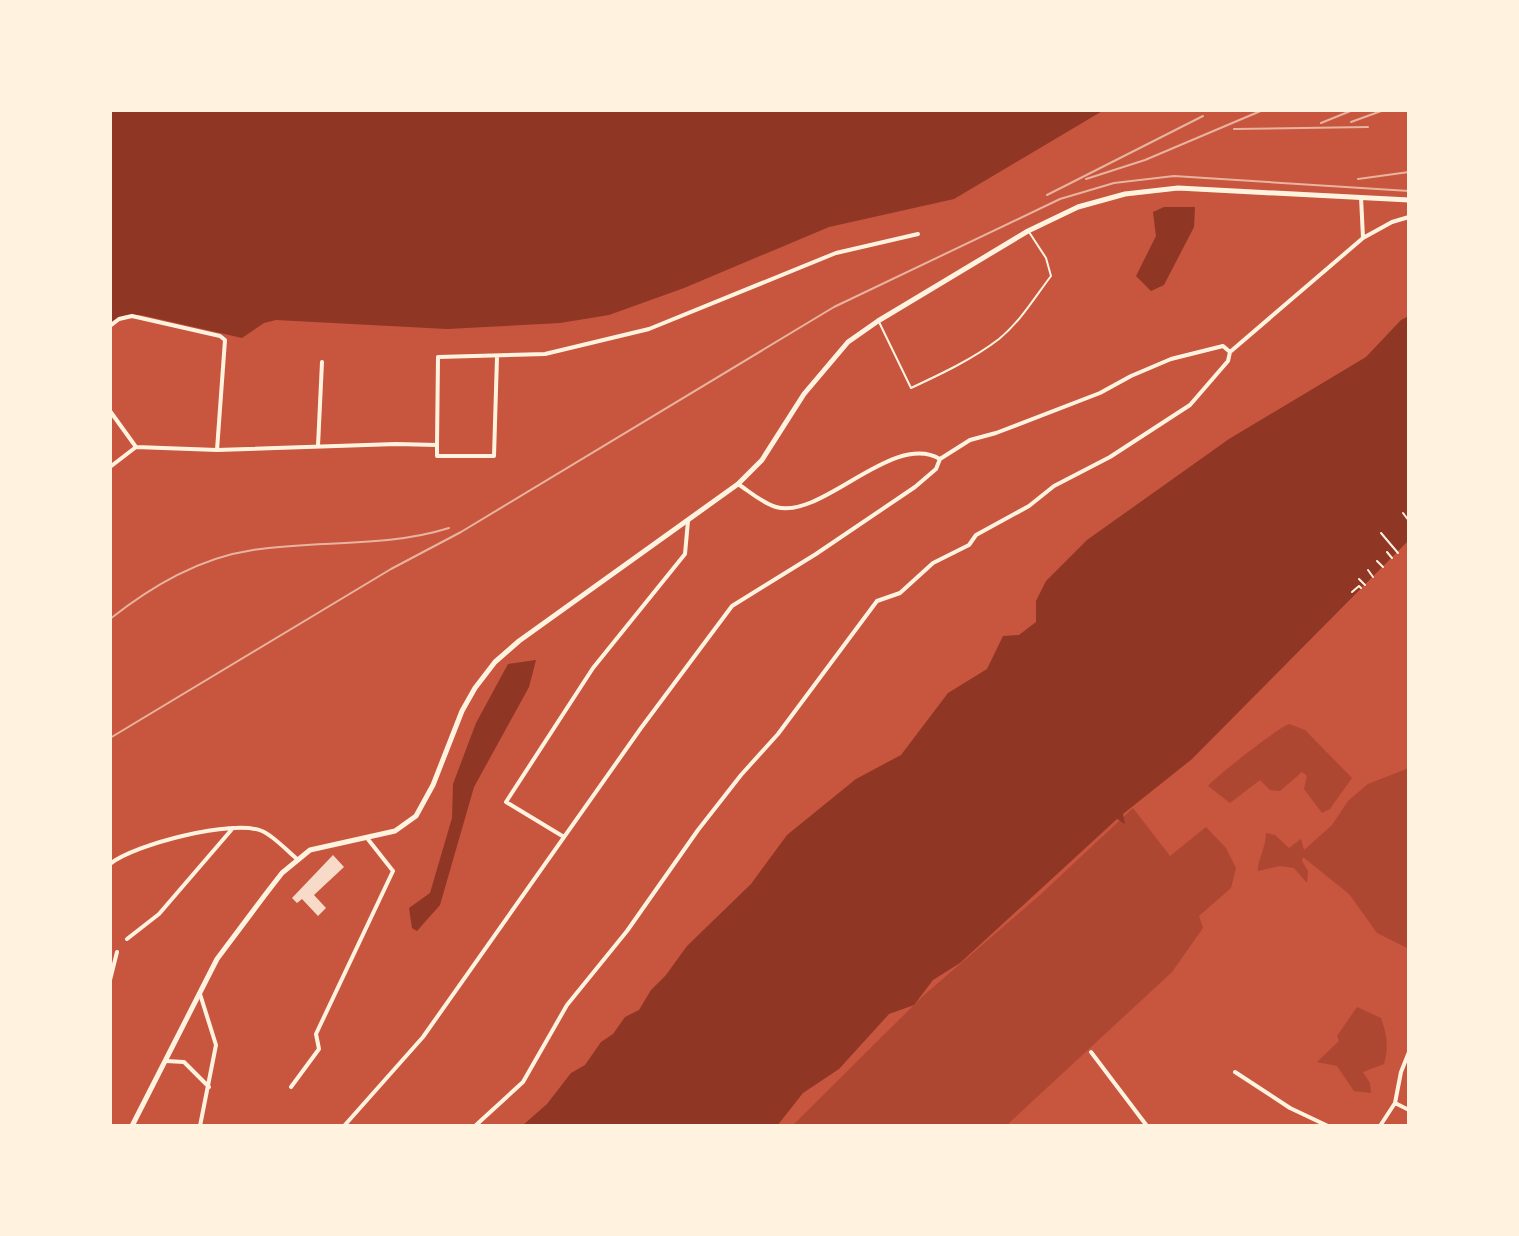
<svg xmlns="http://www.w3.org/2000/svg" width="1519" height="1236" viewBox="0 0 1519 1236" font-family="Georgia,serif">
<rect width="100%" height="100%" fill="#c8553d"/>
<!-- green -->
<path fill="#ae4732" d="M 1289,724 L 1305,730 L 1352,778 L 1330,809 L 1322,813 L 1304,789 L 1307,776 L 1302,772 L 1280,791 L 1270,790 L 1260,780 L 1230,803 L 1208,786 C 1215,777 1279,727 1289,724 Z
M 1409,768 L 1409,949 L 1377,933 L 1349,894 L 1303,857 L 1302,861 L 1308,871 L 1307,883 L 1294,868 L 1280,866 L 1258,871 C 1257,862 1266,847 1266,833 L 1275,835 L 1289,848 L 1301,839 L 1304,850 L 1332,825 L 1348,801 L 1368,784 Z
M 1133,808 L 1170,856 L 1206,827 L 1226,848 L 1236,868 L 1231,888 L 1199,916 L 1203,928 L 1172,972 L 1009,1123 L 1009,1126 L 792,1126 L 923,996 L 1040,895 Z
M 1357,1007 L 1381,1018 C 1387,1035 1389,1047 1384,1064 L 1363,1072 L 1370,1083 L 1371,1093 L 1354,1091 L 1337,1066 L 1317,1062 L 1339,1041 L 1337,1036 Z"/>
<!-- water -->
<path fill="#8f3625" d="M 110,110 L 1104,110 L 954,199 L 829,227 L 684,288 L 609,315 L 560,323 L 447,329 L 276,320 L 264,323 L 242,338 L 141,315 L 126,315 L 110,322 Z
M 1164,207 L 1195,207 L 1194,227 L 1164,285 L 1151,291 L 1136,276 L 1156,236 L 1153,212 Z
M 1409,316 L 1409,540 L 1192,759 L 1123,814 L 1125,824 L 1117,819 L 960,963 L 933,980 L 914,1005 L 889,1014 L 839,1069 L 803,1093 L 777,1126 L 522,1126 L 547,1104 L 571,1073 L 585,1065 L 601,1042 L 613,1034 L 625,1017 L 639,1010 L 651,990 L 666,975 L 687,946 L 751,884 L 787,835 L 856,779 L 901,755 L 948,693 L 987,669 L 1003,636 L 1019,635 L 1036,622 L 1036,601 L 1046,581 L 1087,540 L 1229,439 L 1366,357 L 1401,320 Z
M 536,660 L 529,687 L 474,787 L 440,905 L 417,931 L 412,928 L 409,908 L 430,893 L 452,818 L 453,784 L 476,723 L 508,664 Z"/>
<!-- building -->
<path fill="#f7dbc8" d="M 333,855 L 344,867 L 314,895 L 326,908 L 318,916 L 302,899 L 297,903 L 292,898 Z"/>
<g fill="none" stroke-linecap="round" stroke-linejoin="round">
<!-- path -->
<path stroke="#fff3e0" stroke-width="2" d="M 1403,513 L 1409,521
M 1381,533 L 1398,553
M 1387,552 L 1392,558
M 1377,561 L 1383,567
M 1368,570 L 1373,577
M 1359,579 L 1365,585
M 1352,592 L 1359,586 L 1361,588"/>
<!-- service -->
<path stroke="#fff3e0" stroke-width="2" d="M 879,322 L 911,388 C 941,374 973,359 999,339 C 1020,322 1035,297 1051,276 L 1046,258 L 1029,232"/>
<!-- minor -->
<path stroke="#fff3e0" stroke-width="4" d="M 1363,238 L 1392,222 L 1409,217
M 110,326 L 119,319 L 132,316 L 220,336 L 225,340 L 217,450
M 110,411 L 136,447
M 437,445 L 438,357 L 545,354 L 649,329 L 836,253 L 918,234
M 318,446 L 322,362
M 110,467 L 136,447 L 217,450 L 396,444 L 437,445 L 437,456 L 494,456 L 497,357
M 738,484 C 749,491 762,503 776,507 C 822,520 892,431 940,459 L 970,440 L 996,433 L 1100,393 L 1131,376 L 1171,359 L 1223,346 L 1230,352 L 1363,238 L 1361,197
M 564,837 L 506,802 L 593,668 L 685,554 L 688,521
M 110,864 C 135,844 233,819 262,831 C 274,836 287,851 297,859
M 127,939 L 159,914 L 233,828
M 110,980 L 117,952
M 1091,1052 L 1147,1126
M 1409,1052 L 1401,1072 L 1395,1103 L 1409,1110
M 166,1061 L 184,1062 L 209,1087
M 1235,1072 L 1290,1108 L 1328,1126
M 291,1087 L 319,1049 L 316,1034 L 393,871 L 367,838
M 200,1126 L 216,1045 L 200,994
M 344,1126 L 423,1037 L 641,728 L 732,606 L 816,554 L 915,487 L 936,469 L 940,459
M 475,1126 L 523,1082 L 567,1005 L 627,931 L 698,830 L 741,775 L 778,734 L 877,601 L 900,593 L 933,563 L 969,545 L 976,535 L 1029,506 L 1054,486 L 1110,457 L 1190,405 L 1228,361 L 1230,352
M 1380,1126 L 1395,1103"/>
<!-- tertiary -->
<path stroke="#fff3e0" stroke-width="5" d="M 132,1126 L 217,959 L 265,895 L 282,873 L 310,850 L 395,831 L 416,816 L 433,785 L 462,711 L 475,688 L 495,662 L 519,641 L 738,484 L 762,460 L 804,394 L 848,342 L 878,321 L 1028,231 L 1078,207 L 1125,194 L 1178,188 L 1409,200"/>
<!-- rail -->
<path stroke="#e9b49f" stroke-width="2" d="M 1351,122 L 1384,110
M 1321,123 L 1353,110
M 1234,129 L 1368,127
M 1086,179 L 1145,160 L 1263,110
M 1358,179 L 1409,172
M 1047,195 L 1203,116
M 110,619 C 152,586 199,558 253,550 C 319,540 385,548 449,528
M 110,738 L 391,569 L 461,532 L 834,307 L 1060,199 L 1114,183 L 1174,176 L 1409,191"/>
</g>
<!-- border -->
<rect width="1519" height="1236" fill="none" stroke="#fff3e0" stroke-width="224"/>
</svg>
